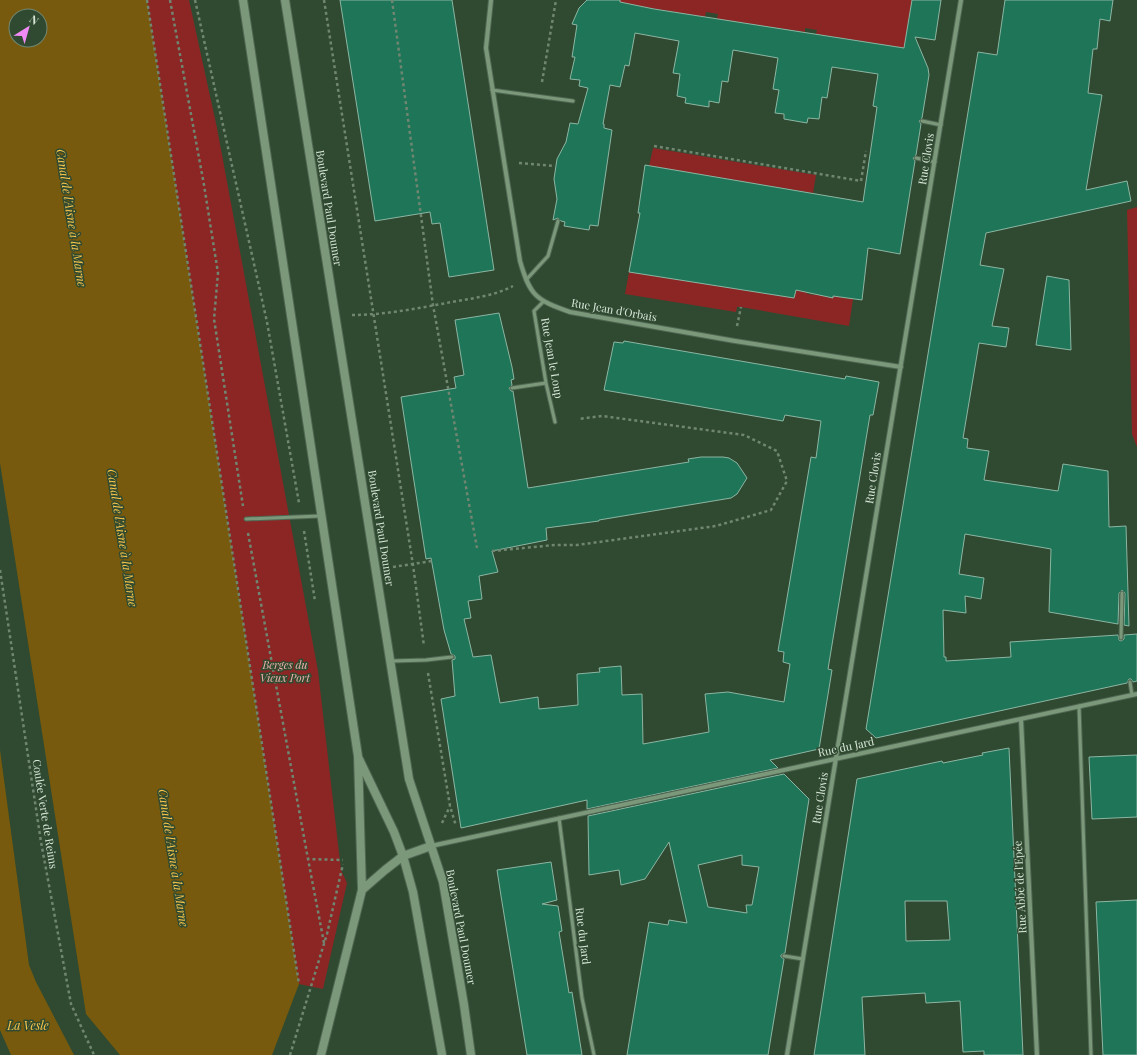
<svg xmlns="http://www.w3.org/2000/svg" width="1137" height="1055" viewBox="0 0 1137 1055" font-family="'Playfair Display',serif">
<rect width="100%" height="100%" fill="#304a31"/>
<!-- green -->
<path fill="#8c2625" d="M 147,0 L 189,0 L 217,128 L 318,671 L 341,870 L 347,883 L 323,989 L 299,984 Z
M 620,0 L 912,0 L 904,48 L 816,34 L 817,30 L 805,28 L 805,32 L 717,19 L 718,14 L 706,12 L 705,17 L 620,3 Z
M 653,148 L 816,175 L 813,193 L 649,166 Z
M 1137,207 L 1137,447 L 1132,434 L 1127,210 Z
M 629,272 L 794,298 L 796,289 L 808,291 L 807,294 L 814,295 L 815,293 L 833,298 L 833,296 L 853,299 L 849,326 L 741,307 L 737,307 L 736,312 L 625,294 Z"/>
<!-- water -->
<path fill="#775a0d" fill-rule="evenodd" d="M 0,0 L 147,0 L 299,984 L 272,1055 L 120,1055 L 86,1014 L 0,463 ZM 16,16 L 40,16 L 40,40 L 16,40 Z
M 0,750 L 29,965 L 36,982 L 74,1055 L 11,1055 L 0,1030 Z"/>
<!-- building -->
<path fill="#1e7558" stroke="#8cb6a3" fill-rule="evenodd" d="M 340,0 L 452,0 L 494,270 L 449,277 L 440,223 L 432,224 L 430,212 L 375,221 Z
M 587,0 L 620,0 L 620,2 L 654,9 L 904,48 L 912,0 L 941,0 L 935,40 L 915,37 L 928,68 L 929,75 L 922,118 L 919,121 L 921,124 L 916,155 L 913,158 L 915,161 L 900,254 L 868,248 L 862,300 L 833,296 L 833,298 L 796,290 L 794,298 L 629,272 L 640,213 L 638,213 L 645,165 L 863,202 L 877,107 L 873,106 L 878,74 L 832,67 L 827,98 L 822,97 L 819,119 L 808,118 L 807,123 L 784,119 L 784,114 L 775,113 L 779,90 L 773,89 L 778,58 L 733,50 L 728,82 L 722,81 L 719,103 L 709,101 L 709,107 L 685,103 L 686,98 L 677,96 L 680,74 L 673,73 L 679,41 L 635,33 L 629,66 L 625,65 L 620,87 L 610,85 L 603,124 L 604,124 L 604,128 L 612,130 L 598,226 L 590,225 L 589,230 L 564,226 L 565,222 L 561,221 L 558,218 L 553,220 L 557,199 L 554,179 L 557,159 L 566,142 L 570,123 L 578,124 L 588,88 L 579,86 L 580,80 L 570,79 L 575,57 L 572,57 L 577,25 L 572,24 L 579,8 Z
M 1005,0 L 1113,0 L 1110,21 L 1100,19 L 1097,49 L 1093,49 L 1088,93 L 1102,95 L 1086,190 L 1127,181 L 1131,201 L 986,233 L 980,265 L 1004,269 L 992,326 L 1009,328 L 1006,347 L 979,343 L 963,438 L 968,439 L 967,448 L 989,451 L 984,480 L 1058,491 L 1063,464 L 1108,471 L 1109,527 L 1126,526 L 1129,626 L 1124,625 L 1125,593 L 1122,590 L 1119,593 L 1118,624 L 1049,612 L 1051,549 L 965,534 L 959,574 L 984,578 L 981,599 L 965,596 L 966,613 L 943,610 L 944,657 L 946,657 L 946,661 L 1011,657 L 1010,642 L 1118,635 L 1119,640 L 1121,641 L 1124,639 L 1124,635 L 1137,634 L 1137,681 L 1133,682 L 1131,679 L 1129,679 L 1127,683 L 876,738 L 866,729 L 972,88 L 978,52 L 997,55 Z
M 1047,276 L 1069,280 L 1071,350 L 1036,345 Z
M 499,313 L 512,367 L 514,379 L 511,380 L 512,385 L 509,388 L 511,391 L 513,391 L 528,488 L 689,462 L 688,459 L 701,457 L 723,457 L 729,458 L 737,463 L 747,478 L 737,494 L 731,498 L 599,520 L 599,521 L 546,528 L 547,540 L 492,551 L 498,572 L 479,576 L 482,599 L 468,601 L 471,618 L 464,619 L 473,657 L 491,655 L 500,703 L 538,697 L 539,709 L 578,705 L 577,674 L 600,672 L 599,668 L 621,666 L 622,695 L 642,694 L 643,744 L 709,732 L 705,694 L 728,692 L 784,702 L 790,664 L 783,662 L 784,652 L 778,651 L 811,457 L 816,458 L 821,421 L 785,415 L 783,421 L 604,390 L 614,342 L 623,343 L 624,341 L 845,379 L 846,376 L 879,382 L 873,415 L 870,415 L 828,669 L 832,670 L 819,749 L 770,760 L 778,768 L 587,809 L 587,800 L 461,828 L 441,699 L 455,696 L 452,660 L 455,659 L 455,656 L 451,654 L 444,630 L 431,558 L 426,559 L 401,397 L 456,388 L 454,377 L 464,375 L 455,320 Z
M 1009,748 L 1023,1055 L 984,1055 L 984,1051 L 963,1052 L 960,1001 L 926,1003 L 925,993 L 862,997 L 865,1055 L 814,1055 L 857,779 L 942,761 L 943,763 L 983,755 L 982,753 ZM 905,901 L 947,901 L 950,940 L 906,941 Z
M 1137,755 L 1137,817 L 1092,819 L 1089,757 Z
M 784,774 L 809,799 L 785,953 L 781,955 L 781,957 L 784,959 L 768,1055 L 627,1055 L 649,922 L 668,925 L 669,920 L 687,923 L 669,842 L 645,879 L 621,885 L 619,870 L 589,875 L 588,816 ZM 742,855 L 742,865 L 759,867 L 752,905 L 746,905 L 747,913 L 708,907 L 698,865 Z
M 551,862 L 557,900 L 542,904 L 558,906 L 562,931 L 559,932 L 569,993 L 572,992 L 582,1055 L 527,1055 L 501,896 L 497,870 Z
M 1137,900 L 1137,1055 L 1103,1055 L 1096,902 Z"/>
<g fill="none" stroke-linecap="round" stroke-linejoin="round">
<!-- service casing -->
<g stroke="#506752" stroke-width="5">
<path id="service" d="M 492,90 L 573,101
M 922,121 L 941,125
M 916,158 L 935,162
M 526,280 L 548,256 L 558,221
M 544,301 L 534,311 L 546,383 L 555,422
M 512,388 L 546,383
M 246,519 L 320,516
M 1121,638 L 1122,593
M 392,661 L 426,660 L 452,657
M 1130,682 L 1132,695
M 1079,706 L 1091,1055
M 559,818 L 582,998 L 594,1055
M 784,956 L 803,959"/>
</g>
<!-- minor casing -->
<g stroke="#506752" stroke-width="6">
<path id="minor" d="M 491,0 L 486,48 L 520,261 C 530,296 536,300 570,312 L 735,341 L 901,367
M 1021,719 L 1037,1055
M 431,846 L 1137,694
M 787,1055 L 961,0"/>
</g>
<!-- secondary casing -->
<g stroke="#506752" stroke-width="10">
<path id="secondary" d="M 243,0 L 358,756 L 362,890 L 321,1055
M 285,0 L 409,779 L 443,882 L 464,1005 L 471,1055
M 359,759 L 394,832 L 403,856 L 413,892 L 442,1055
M 362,890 L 385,870 L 403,856 L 431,846"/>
</g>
<!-- path -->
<path stroke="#708671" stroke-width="2.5" stroke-dasharray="3 3" stroke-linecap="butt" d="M 147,0 L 299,984
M 170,0 L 204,185 L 218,273 L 214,319 L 243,506
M 195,0 L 267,322 L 299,503
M 324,0 L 413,565 L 424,646
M 392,0 L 433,305 L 477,548
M 542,82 L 556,0
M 654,146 L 861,181 L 866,151
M 519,163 L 555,166
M 352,315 C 385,315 419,308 452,302 C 473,298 494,296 513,286
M 737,326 L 741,307
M 304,531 L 315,601
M 248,533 L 308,859
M 492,551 L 555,545 L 577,545 L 716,526 L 771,510 L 787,481 L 777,451 L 744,435 L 602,416 L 578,419
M 393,567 L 432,561
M 0,570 L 41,842 L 71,1004 L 94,1055
M 428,673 L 450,806 L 456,826
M 442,823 L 450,806
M 324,943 L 308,859 L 343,860
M 290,1055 L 327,934 L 343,864"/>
<!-- service -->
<use href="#service" stroke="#7b987b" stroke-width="3"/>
<!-- minor -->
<use href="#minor" stroke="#7b987b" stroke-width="4"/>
<!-- secondary -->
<use href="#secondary" stroke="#7b987b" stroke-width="8"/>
</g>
<g text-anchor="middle" stroke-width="3" stroke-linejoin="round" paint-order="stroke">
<!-- street labels -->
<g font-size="11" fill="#d8e7d8" stroke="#304a31">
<text transform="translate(926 159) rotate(-81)" y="4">Rue Clovis</text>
<text transform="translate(329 208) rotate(81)" y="4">Boulevard Paul Doumer</text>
<text transform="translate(614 310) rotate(10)" y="4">Rue Jean d'Orbais</text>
<text transform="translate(552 358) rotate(80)" y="4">Rue Jean le Loup</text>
<text transform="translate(873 478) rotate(-81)" y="4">Rue Clovis</text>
<text transform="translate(381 528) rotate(81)" y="4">Boulevard Paul Doumer</text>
<text transform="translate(846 747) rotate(-12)" y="4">Rue du Jard</text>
<text transform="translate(820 798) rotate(-81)" y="4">Rue Clovis</text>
<text transform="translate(45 814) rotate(81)" y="4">Coulée Verte de Reims</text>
<text transform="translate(1020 887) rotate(-93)" y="4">Rue Abbé de l'Epée</text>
<text transform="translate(461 927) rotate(79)" y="4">Boulevard Paul Doumer</text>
<text transform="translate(583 936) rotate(83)" y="4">Rue du Jard</text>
</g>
<!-- park labels -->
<g font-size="11" font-style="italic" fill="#f0b1aa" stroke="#304a31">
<text x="285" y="669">Berges du<tspan x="285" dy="13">Vieux Port</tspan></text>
</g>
<!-- water labels -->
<g font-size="12" font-style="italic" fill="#fdc84a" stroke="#304a31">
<text transform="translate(71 218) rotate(81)" y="4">Canal de l'Aisne à la Marne</text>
<text transform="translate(122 538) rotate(81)" y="4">Canal de l'Aisne à la Marne</text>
<text transform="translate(173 858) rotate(81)" y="4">Canal de l'Aisne à la Marne</text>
<text x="28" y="1030">La Vesle</text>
</g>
</g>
<!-- north arrow -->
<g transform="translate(28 28) rotate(37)"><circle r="19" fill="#304a31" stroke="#738974"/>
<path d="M0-3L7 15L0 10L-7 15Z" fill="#f08bf5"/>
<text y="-6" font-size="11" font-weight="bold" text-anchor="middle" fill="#d8e7d8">N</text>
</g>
</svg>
